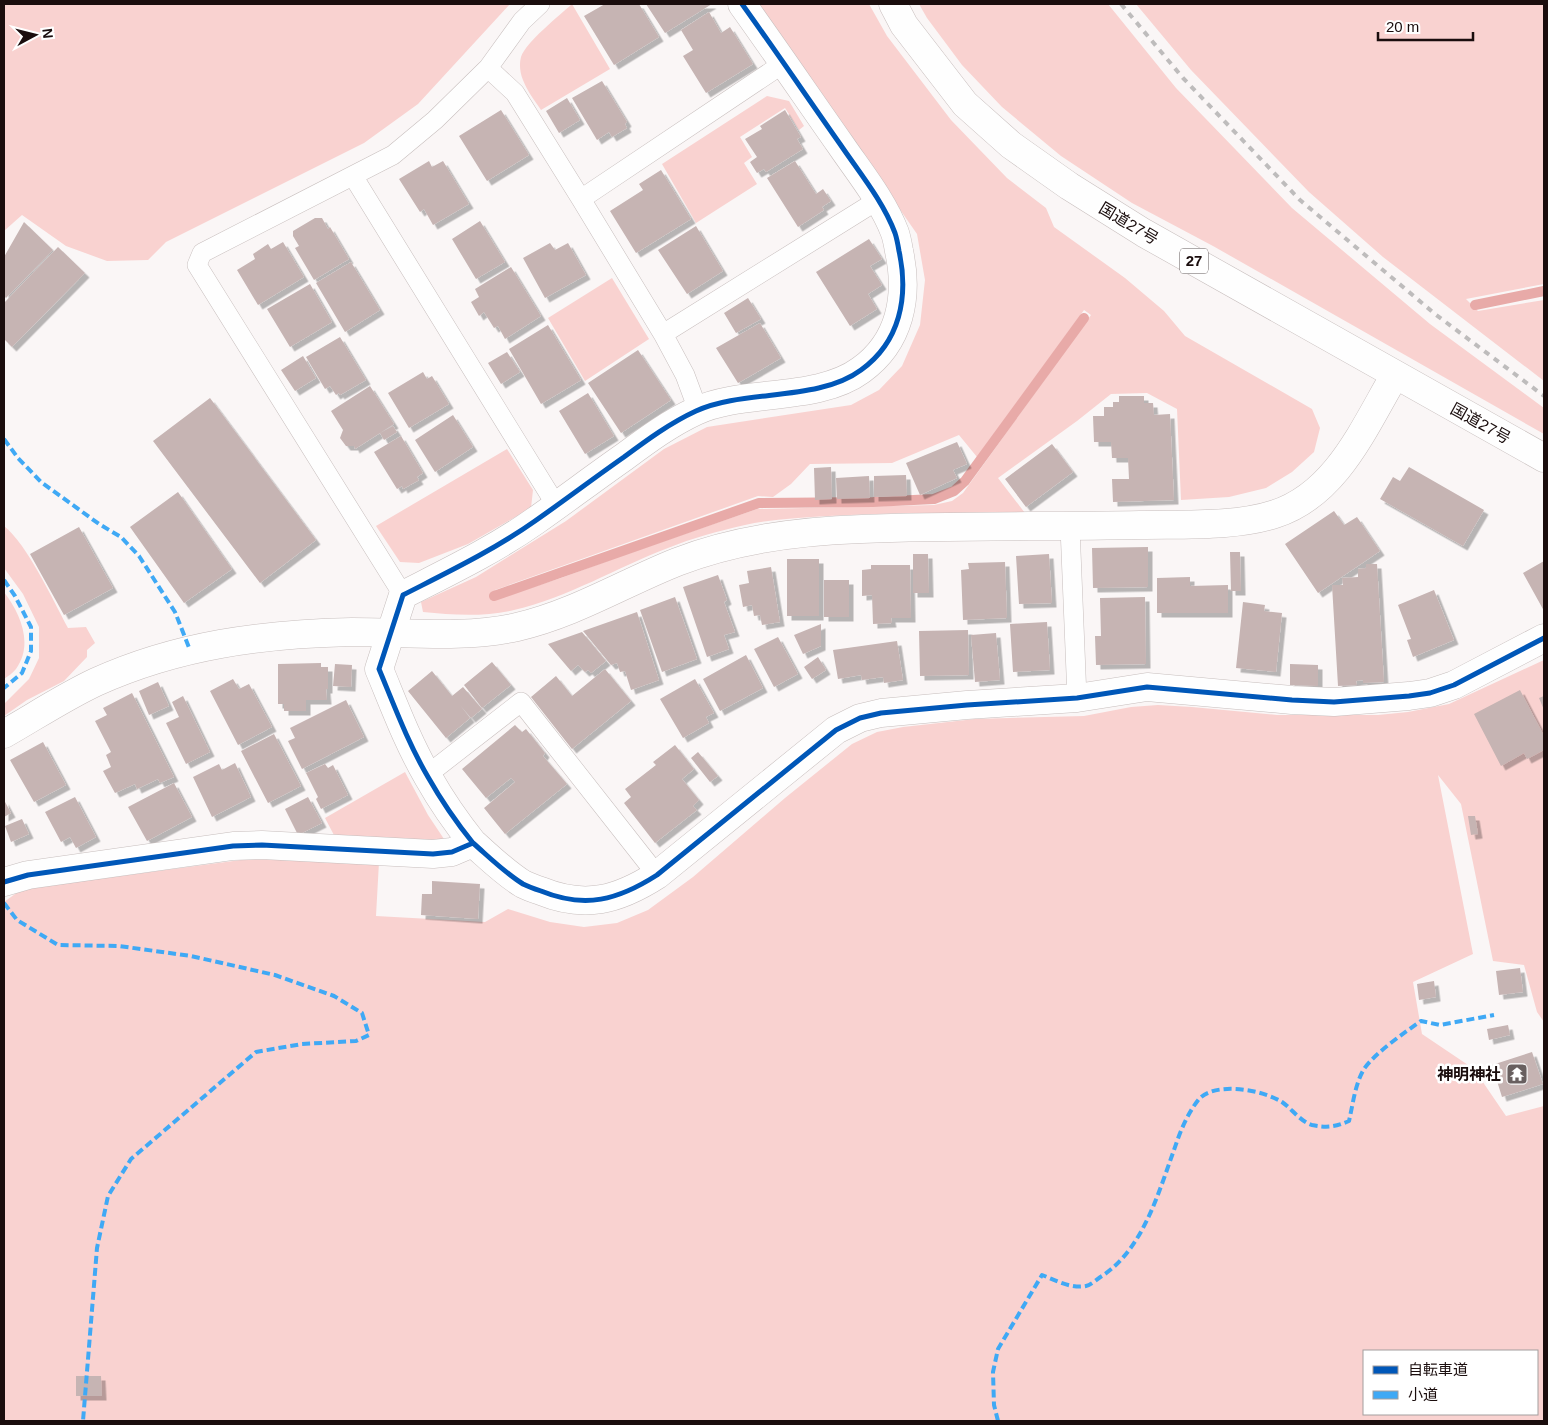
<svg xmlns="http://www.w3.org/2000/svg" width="1548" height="1425" viewBox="0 0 1548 1425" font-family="Helvetica,'Noto Sans JP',sans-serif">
<defs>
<filter id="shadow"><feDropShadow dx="4.5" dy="4.5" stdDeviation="0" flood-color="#0004"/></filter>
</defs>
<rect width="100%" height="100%" fill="#faf6f6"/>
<!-- green -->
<path fill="#f9d2d0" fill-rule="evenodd" d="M 4,4 L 510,4 L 418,104 L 364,143 L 166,242 L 148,260 L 107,261 L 66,246 L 22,215 L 4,231 Z
M 572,4 L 610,69 L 541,110 C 535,101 527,91 523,80 C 520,73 519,64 521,57 C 526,42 559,16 572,4 Z
M 757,4 L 869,4 L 887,36 L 951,120 L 1007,178 L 1046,208 L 1054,227 L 1125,278 L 1164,311 L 1185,336 L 1312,409 L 1320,428 L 1314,452 L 1292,472 L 1266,488 L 1229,497 L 1181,500 L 1177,409 L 1147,393 L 1111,394 L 1077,421 L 998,478 L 1025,513 C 959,514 893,512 828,516 C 800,518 772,519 745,525 C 719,531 692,538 668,548 C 616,568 569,597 514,610 C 484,617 453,615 423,612 L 421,602 L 476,577 L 566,521 L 664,449 L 707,427 L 851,405 L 879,390 L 902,366 L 920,325 L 925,280 L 917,234 ZM 1084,310 L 1091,315 L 963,493 L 952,501 L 934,505 L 757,509 L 621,556 L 561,578 L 493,600 L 495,590 L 758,496 L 773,497 L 791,484 L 810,464 L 892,463 L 959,435 L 977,457 Z
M 919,4 L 1108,4 L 1176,88 L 1292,208 L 1430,324 L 1544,408 L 1544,434 L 1213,246 L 1132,203 L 1061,156 L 1002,107 L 962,65 L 927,18 Z
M 1136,4 L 1544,4 L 1544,284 L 1466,299 L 1478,311 L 1544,300 L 1544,381 L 1383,257 L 1309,192 L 1191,70 Z
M 767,96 L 789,101 L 804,126 L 799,130 L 785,108 L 740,137 L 752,157 L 744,163 L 757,184 L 696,223 L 662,164 Z
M 612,278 L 649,339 L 585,381 L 548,318 Z
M 507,449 L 533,490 L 531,508 L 468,544 L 419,563 L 400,562 L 376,526 Z
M 4,526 C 27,544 53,600 68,628 L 86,627 L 95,643 L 87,650 L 87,657 L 64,681 L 27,700 L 4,716 L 4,704 L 29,679 L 39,658 L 39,627 L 23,594 L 4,568 Z
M 4,592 C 20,613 34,644 16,669 C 13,673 8,676 4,679 Z
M 1544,660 L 1544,1022 L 1537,1012 L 1524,965 L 1493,961 L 1461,804 L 1438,775 L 1473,954 L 1413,982 L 1422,1034 L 1474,1069 L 1506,1116 L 1544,1106 L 1544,1421 L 4,1421 L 4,902 L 22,889 L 264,857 L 379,862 L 376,916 L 485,922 L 508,909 L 550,922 L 584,927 L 617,923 L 648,910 L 693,877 L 785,798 L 852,744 L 877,732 L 903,727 L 975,719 L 1084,716 L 1131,707 L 1158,705 L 1192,707 L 1277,715 L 1378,715 L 1408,712 L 1449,704 ZM 1364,1351 L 1537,1351 L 1537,1414 L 1364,1414 Z
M 405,772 L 428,815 L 444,839 L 433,846 L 336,839 L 325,818 Z"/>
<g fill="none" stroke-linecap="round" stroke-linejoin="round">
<!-- stream -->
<path stroke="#e8aaa8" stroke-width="10" d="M 1475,305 L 1544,291
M 494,596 L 759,503 L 873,502 L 934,499 L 954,491 L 965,481 L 1084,318"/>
</g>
<!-- building -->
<path fill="#c6b4b3" filter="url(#shadow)" d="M 605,4 L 639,4 L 659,37 L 614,65 L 584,16 Z
M 646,4 L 712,4 L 665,33 Z
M 709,12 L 721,33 L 730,27 L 753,64 L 706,93 L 683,56 L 693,50 L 681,30 Z
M 602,81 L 627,122 L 625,124 L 627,128 L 612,137 L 609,132 L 597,140 L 572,98 Z
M 567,98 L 580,120 L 559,133 L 546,111 Z
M 501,110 L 529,155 L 487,181 L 459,136 Z
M 785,110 L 801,137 L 797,139 L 803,149 L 766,172 L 764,169 L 757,173 L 750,162 L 757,157 L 745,139 L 762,129 L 760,126 Z
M 429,161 L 432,167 L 443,161 L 469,204 L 433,225 L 424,209 L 420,212 L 399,179 Z
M 795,161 L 816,194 L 823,189 L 831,201 L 822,207 L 824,210 L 798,227 L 767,178 Z
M 661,170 L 691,219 L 636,253 L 610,211 L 643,190 L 639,184 Z
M 315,218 L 322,218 L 328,229 L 330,227 L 349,259 L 314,280 L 295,248 L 299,246 L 293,236 L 293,231 Z
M 480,221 L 505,262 L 476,279 L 452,239 Z
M 24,222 L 53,250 L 6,298 L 4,296 L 4,257 Z
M 696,226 L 723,271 L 687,294 L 658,250 Z
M 869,239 L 882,259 L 870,266 L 882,285 L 868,294 L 877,309 L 850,326 L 816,272 Z
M 283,242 L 304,277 L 258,305 L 237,270 L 255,259 L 253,254 L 268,244 L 271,249 Z
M 550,243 L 555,250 L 568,243 L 586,275 L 545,298 L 523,258 Z
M 58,247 L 85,273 L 12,347 L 4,339 L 4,303 Z
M 351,262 L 380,310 L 345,332 L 316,283 Z
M 511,267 L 541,316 L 505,339 L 498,326 L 494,328 L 484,312 L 479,316 L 471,302 L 479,297 L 475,289 Z
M 310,284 L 332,322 L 290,347 L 267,309 Z
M 748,298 L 761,319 L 736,333 L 724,313 Z
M 760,323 L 781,358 L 738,383 L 716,348 Z
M 548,325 L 581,380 L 541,404 L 509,349 Z
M 340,337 L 366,380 L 340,395 L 339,393 L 336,395 L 330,386 L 325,389 L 306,357 Z
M 638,350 L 671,400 L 621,433 L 588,383 Z
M 507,352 L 520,372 L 501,384 L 488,363 Z
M 303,356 L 316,378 L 295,391 L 281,370 Z
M 423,372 L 427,379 L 432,376 L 449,404 L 409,428 L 388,393 Z
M 370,386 L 394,424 L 355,449 L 354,446 L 346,446 L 340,438 L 343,430 L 331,411 Z
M 588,393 L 614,436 L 585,454 L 559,411 Z
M 1119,396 L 1144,396 L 1144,403 L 1153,403 L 1154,415 L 1170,414 L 1174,500 L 1113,502 L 1112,479 L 1129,479 L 1128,458 L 1112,458 L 1111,442 L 1094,442 L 1093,416 L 1104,416 L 1104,407 L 1113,407 L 1113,402 L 1119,402 Z
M 210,398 L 316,540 L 260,583 L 153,441 Z
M 453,415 L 473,447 L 435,472 L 415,440 Z
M 393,426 L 397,432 L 384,440 L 380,433 Z
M 401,436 L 423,473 L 417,477 L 419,480 L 403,489 L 402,486 L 397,489 L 374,452 Z
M 957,442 L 967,464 L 953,470 L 957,478 L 920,495 L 906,463 Z
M 1052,444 L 1073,472 L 1026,507 L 1005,479 Z
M 831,467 L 832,499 L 815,500 L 814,468 Z
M 1409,467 L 1484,510 L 1463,546 L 1380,499 L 1393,477 L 1400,481 Z
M 906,475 L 907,496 L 874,497 L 874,476 Z
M 869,476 L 870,498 L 837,499 L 836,478 Z
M 178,492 L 232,569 L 184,603 L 130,527 Z
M 1334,511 L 1344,525 L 1357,517 L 1380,551 L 1318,593 L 1285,544 Z
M 79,527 L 113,588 L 64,615 L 30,554 Z
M 1148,547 L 1148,587 L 1093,588 L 1092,548 Z
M 1230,552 L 1240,552 L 1241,591 L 1231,591 Z
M 913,554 L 928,554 L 929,593 L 913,593 Z
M 1049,554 L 1052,603 L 1019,604 L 1016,556 Z
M 787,559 L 819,559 L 819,616 L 787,616 Z
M 1544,561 L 1544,611 L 1523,573 Z
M 1005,562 L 1007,618 L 963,620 L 961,570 L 969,569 L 968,563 Z
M 1366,564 L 1377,564 L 1384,682 L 1363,683 L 1363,680 L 1356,681 L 1357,685 L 1338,686 L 1332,585 L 1343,585 L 1342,578 L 1358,577 L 1358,569 L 1366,568 Z
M 871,565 L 910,565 L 911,618 L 891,618 L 892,623 L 873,624 L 872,595 L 862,596 L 862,570 L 871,569 Z
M 771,567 L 780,622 L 762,625 L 760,615 L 754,616 L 752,605 L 743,607 L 739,585 L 749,583 L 747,571 Z
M 718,575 L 727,600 L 724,602 L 735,632 L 724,635 L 729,649 L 707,657 L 683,587 Z
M 1190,577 L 1190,586 L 1228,585 L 1228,613 L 1157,613 L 1157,578 Z
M 824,580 L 849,580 L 849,617 L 824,617 Z
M 1434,590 L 1454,640 L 1413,657 L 1407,640 L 1411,639 L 1398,605 Z
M 675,597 L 697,659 L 662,672 L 640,610 Z
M 1145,597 L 1146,664 L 1096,665 L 1095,636 L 1101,636 L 1100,598 Z
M 1243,602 L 1265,605 L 1264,611 L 1282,613 L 1276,672 L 1236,668 Z
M 637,612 L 659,680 L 631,690 L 625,671 L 620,672 L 617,663 L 611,665 L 583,631 Z
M 1047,622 L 1050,670 L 1013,672 L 1010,624 Z
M 821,624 L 821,646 L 803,654 L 794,635 Z
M 968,630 L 969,675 L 920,676 L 919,631 Z
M 582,632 L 606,661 L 591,673 L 588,670 L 585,672 L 578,665 L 571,671 L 548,644 Z
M 996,633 L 1000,680 L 975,682 L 971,635 Z
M 778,637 L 798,674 L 774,687 L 754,649 Z
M 897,641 L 903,680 L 884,683 L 883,677 L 862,680 L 861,675 L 838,679 L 833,650 Z
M 746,655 L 763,688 L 720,711 L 703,679 Z
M 818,657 L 826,670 L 812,679 L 804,667 Z
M 492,662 L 511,685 L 482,708 L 464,685 Z
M 321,663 L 321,667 L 328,667 L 328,689 L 326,689 L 327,700 L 306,700 L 306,711 L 284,711 L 284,704 L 278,704 L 278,664 Z
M 335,664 L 352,665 L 351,687 L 333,686 Z
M 1290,664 L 1318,665 L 1318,686 L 1290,685 Z
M 605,669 L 631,701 L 572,749 L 531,697 L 556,676 L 572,696 Z
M 432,671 L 452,696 L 463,687 L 482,709 L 471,718 L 460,705 L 470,718 L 446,738 L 408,691 Z
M 233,679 L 239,689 L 249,684 L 272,727 L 238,745 L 210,691 Z
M 695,679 L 714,713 L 706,717 L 709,723 L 683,738 L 660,699 Z
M 158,682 L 169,706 L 149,715 L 139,691 Z
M 1520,690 L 1544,736 L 1544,750 L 1527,759 L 1524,753 L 1501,766 L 1474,714 Z
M 132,693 L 174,777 L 160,783 L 158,779 L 137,789 L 135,784 L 115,793 L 103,771 L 111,767 L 106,755 L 111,752 L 95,721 L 107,715 L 103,708 Z
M 183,696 L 210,752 L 186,764 L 166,723 L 179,717 L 172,702 Z
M 1544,696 L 1544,710 L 1539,698 Z
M 346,700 L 364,737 L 302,769 L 288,741 L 295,738 L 290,728 Z
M 515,725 L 522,732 L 526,729 L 545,753 L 543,756 L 567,784 L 505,834 L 484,808 L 515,782 L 511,778 L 486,798 L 462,769 Z
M 274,734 L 301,786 L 268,803 L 241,751 Z
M 43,742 L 66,785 L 34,802 L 10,760 Z
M 675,745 L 694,769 L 682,779 L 699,800 L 693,806 L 697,810 L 655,843 L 624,803 L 631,797 L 625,789 L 656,765 L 653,762 Z
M 698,752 L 718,776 L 710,782 L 691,758 Z
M 235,763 L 251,797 L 212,817 L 193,777 L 219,764 L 222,770 Z
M 325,764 L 328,768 L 333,765 L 348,795 L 321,809 L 316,799 L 318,797 L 306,773 Z
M 174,783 L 192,817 L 147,841 L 128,807 Z
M 75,797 L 96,837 L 76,848 L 70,837 L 61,842 L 45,812 Z
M 308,797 L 322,823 L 298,835 L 285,809 Z
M 4,800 L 11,813 L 4,817 Z
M 1468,816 L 1475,816 L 1478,834 L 1471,835 Z
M 22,819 L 29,834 L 11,842 L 5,826 Z
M 432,881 L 480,884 L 478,919 L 421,915 L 422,894 L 432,894 Z
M 1520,968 L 1523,992 L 1499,995 L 1496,971 Z
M 1434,981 L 1436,997 L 1419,1000 L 1417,984 Z
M 1508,1025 L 1510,1035 L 1489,1040 L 1487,1029 Z
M 1532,1052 L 1543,1084 L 1502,1097 L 1492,1065 Z
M 76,1376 L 101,1376 L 102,1396 L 76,1396 Z"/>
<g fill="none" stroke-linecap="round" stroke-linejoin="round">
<!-- lane casing -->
<g stroke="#c7bebd" stroke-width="20">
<path id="lane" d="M 488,68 L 515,93 L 581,199 L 663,334 L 685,375 L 698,410
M 353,176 L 556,505
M 581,199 L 784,63
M 663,334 L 878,200
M 1070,527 L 1077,698
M 403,595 L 197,265 L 202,253 L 393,155 L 435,120 L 488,68 L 522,21 L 540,4
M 427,775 L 521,702 L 657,875"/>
</g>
<!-- street casing -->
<g stroke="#c7bebd" stroke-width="29">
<path id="street" d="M 473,843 C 456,822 441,800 428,777 C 408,743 394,705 379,669 L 403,595 C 448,572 494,550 535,521 C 565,500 594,478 624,457 C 647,440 670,423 696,411 C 743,389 818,402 861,370 C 900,342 909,297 899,251 C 898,245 897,239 895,233 C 883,201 859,172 840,144 C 807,97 775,50 742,4
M 4,882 L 28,875 L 233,846 L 262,845 L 433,854 L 452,852 L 473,843 C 489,857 505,873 523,884 C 529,887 535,889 541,891 C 585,909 618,900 657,875 L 836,730 L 860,718 L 881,713 L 967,705 L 1077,698 L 1147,687 L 1292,700 L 1334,702 L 1409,696 L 1430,693 L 1454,685 L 1544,638"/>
</g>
<!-- secondary casing -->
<g stroke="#c7bebd" stroke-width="29">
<path id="secondary" d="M 4,734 C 34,717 64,697 96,682 C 178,645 262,634 352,632 C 407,632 463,639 517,627 C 574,614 624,583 677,562 C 736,539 799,531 862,529 C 954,525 1047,527 1140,525 C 1181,524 1236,527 1275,514 C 1337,494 1364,427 1395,375"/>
</g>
<!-- highway casing -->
<g stroke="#c7bebd" stroke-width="29">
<path id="highway" d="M 893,4 L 904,25 L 965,104 L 1011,145 L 1069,186 L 1144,233 L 1544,458"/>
</g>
<!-- lane -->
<use href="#lane" stroke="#fefefe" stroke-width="19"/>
<!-- street -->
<use href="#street" stroke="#fefefe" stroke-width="28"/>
<!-- secondary -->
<use href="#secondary" stroke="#fefefe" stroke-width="28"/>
<!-- highway -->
<use href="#highway" stroke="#fefefe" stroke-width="28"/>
<!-- rail -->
<path stroke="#bebcbc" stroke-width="4" stroke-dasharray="6 6" stroke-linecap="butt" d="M 1121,4 L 1183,78 L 1300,200 L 1435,314 L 1544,396"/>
<!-- quiet -->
<path stroke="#3fa9f5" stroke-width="4" stroke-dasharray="8 4" stroke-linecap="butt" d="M 4,439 L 18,458 L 41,482 L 99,524 L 121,537 L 139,556 L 175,612 L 190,650
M 4,580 L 15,596 L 31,627 L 31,651 L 22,673 L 4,688
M 4,903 L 17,920 L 58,945 L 119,946 L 191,956 L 275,975 L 334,996 L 362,1013 L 369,1035 L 356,1041 L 302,1044 L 256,1052 L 131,1159 L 108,1196 L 97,1248 L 83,1421
M 998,1421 L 994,1405 L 993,1372 L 998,1349 L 1042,1275 C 1055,1280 1071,1289 1086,1286 C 1091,1285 1097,1279 1102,1276 C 1143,1249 1158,1194 1174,1150 C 1180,1132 1187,1114 1199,1099 C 1216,1081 1263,1090 1282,1102 C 1291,1108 1301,1122 1312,1125 C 1327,1128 1335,1127 1349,1121 C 1353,1104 1355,1084 1364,1069 C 1376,1052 1404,1033 1421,1021 L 1440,1025 L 1494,1015"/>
<!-- cycleway casing -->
<g stroke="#fff" stroke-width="8">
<path id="cycleway" d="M 473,843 C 456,822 441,800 428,777 C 408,743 394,705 379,669 L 403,595 C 448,572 494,550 535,521 C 565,500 594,478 624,457 C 647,440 670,423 696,411 C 743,389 818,402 861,370 C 900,342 909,297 899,251 C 898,245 897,239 895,233 C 883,201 859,172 840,144 C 807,97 775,50 742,4
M 4,882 L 28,875 L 233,846 L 262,845 L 433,854 L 452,852 L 473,843 C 489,857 505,873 523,884 C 529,887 535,889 541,891 C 585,909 618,900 657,875 L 836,730 L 860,718 L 881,713 L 967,705 L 1077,698 L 1147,687 L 1292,700 L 1334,702 L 1409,696 L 1430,693 L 1454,685 L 1544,638"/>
</g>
<!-- cycleway -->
<use href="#cycleway" stroke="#0057b8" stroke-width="5"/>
</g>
<!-- icons -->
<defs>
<g id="temple-square" transform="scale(1.125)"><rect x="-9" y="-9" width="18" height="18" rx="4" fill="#685f5f" stroke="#fff"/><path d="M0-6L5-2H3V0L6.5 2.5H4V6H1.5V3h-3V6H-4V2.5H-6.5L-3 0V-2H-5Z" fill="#fff"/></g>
</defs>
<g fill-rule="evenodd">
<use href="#temple-square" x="1517" y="1074"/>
</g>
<g text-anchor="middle" stroke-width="5" stroke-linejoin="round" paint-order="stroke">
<!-- shield labels -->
<rect fill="#fff" stroke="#5f5656" stroke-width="1" x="1180" y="248.5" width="28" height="25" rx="4"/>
<g font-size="15" font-weight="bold" fill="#1a0d0d">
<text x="1194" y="266">27</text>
</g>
<!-- street labels -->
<g font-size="16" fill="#1a0d0d" stroke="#fff">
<text transform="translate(1129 223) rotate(31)" y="6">国道27号</text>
<text transform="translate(1481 423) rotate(29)" y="6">国道27号</text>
</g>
<!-- poi labels -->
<g font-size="16" font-weight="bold" fill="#1a0d0d" stroke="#fff" text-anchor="end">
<text x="1501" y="1080">神明神社</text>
</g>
</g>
<!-- border -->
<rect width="1548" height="1425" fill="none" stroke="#1a0d0d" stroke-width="10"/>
<!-- legend -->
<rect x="1363" y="1350" width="175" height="65" fill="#ffffff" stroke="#a39e9e"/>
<rect x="1373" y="1366" width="25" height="8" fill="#0057b8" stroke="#a39e9e"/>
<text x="1408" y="1375" font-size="15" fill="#1a0d0d">自転車道</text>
<rect x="1373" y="1391" width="25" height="8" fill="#3fa9f5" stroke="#a39e9e"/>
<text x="1408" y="1400" font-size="15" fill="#1a0d0d">小道</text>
<!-- north arrow -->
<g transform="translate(35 35) rotate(83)" stroke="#ffffff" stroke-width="4" paint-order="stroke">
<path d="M0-4L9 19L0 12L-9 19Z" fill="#1a0d0d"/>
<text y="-8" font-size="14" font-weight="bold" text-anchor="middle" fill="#1a0d0d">N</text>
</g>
<!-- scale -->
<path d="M1378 32v8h95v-8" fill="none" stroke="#1a0d0d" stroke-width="2.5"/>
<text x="1386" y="32" font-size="15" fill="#1a0d0d" stroke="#ffffff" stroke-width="4" paint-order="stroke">20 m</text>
</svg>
